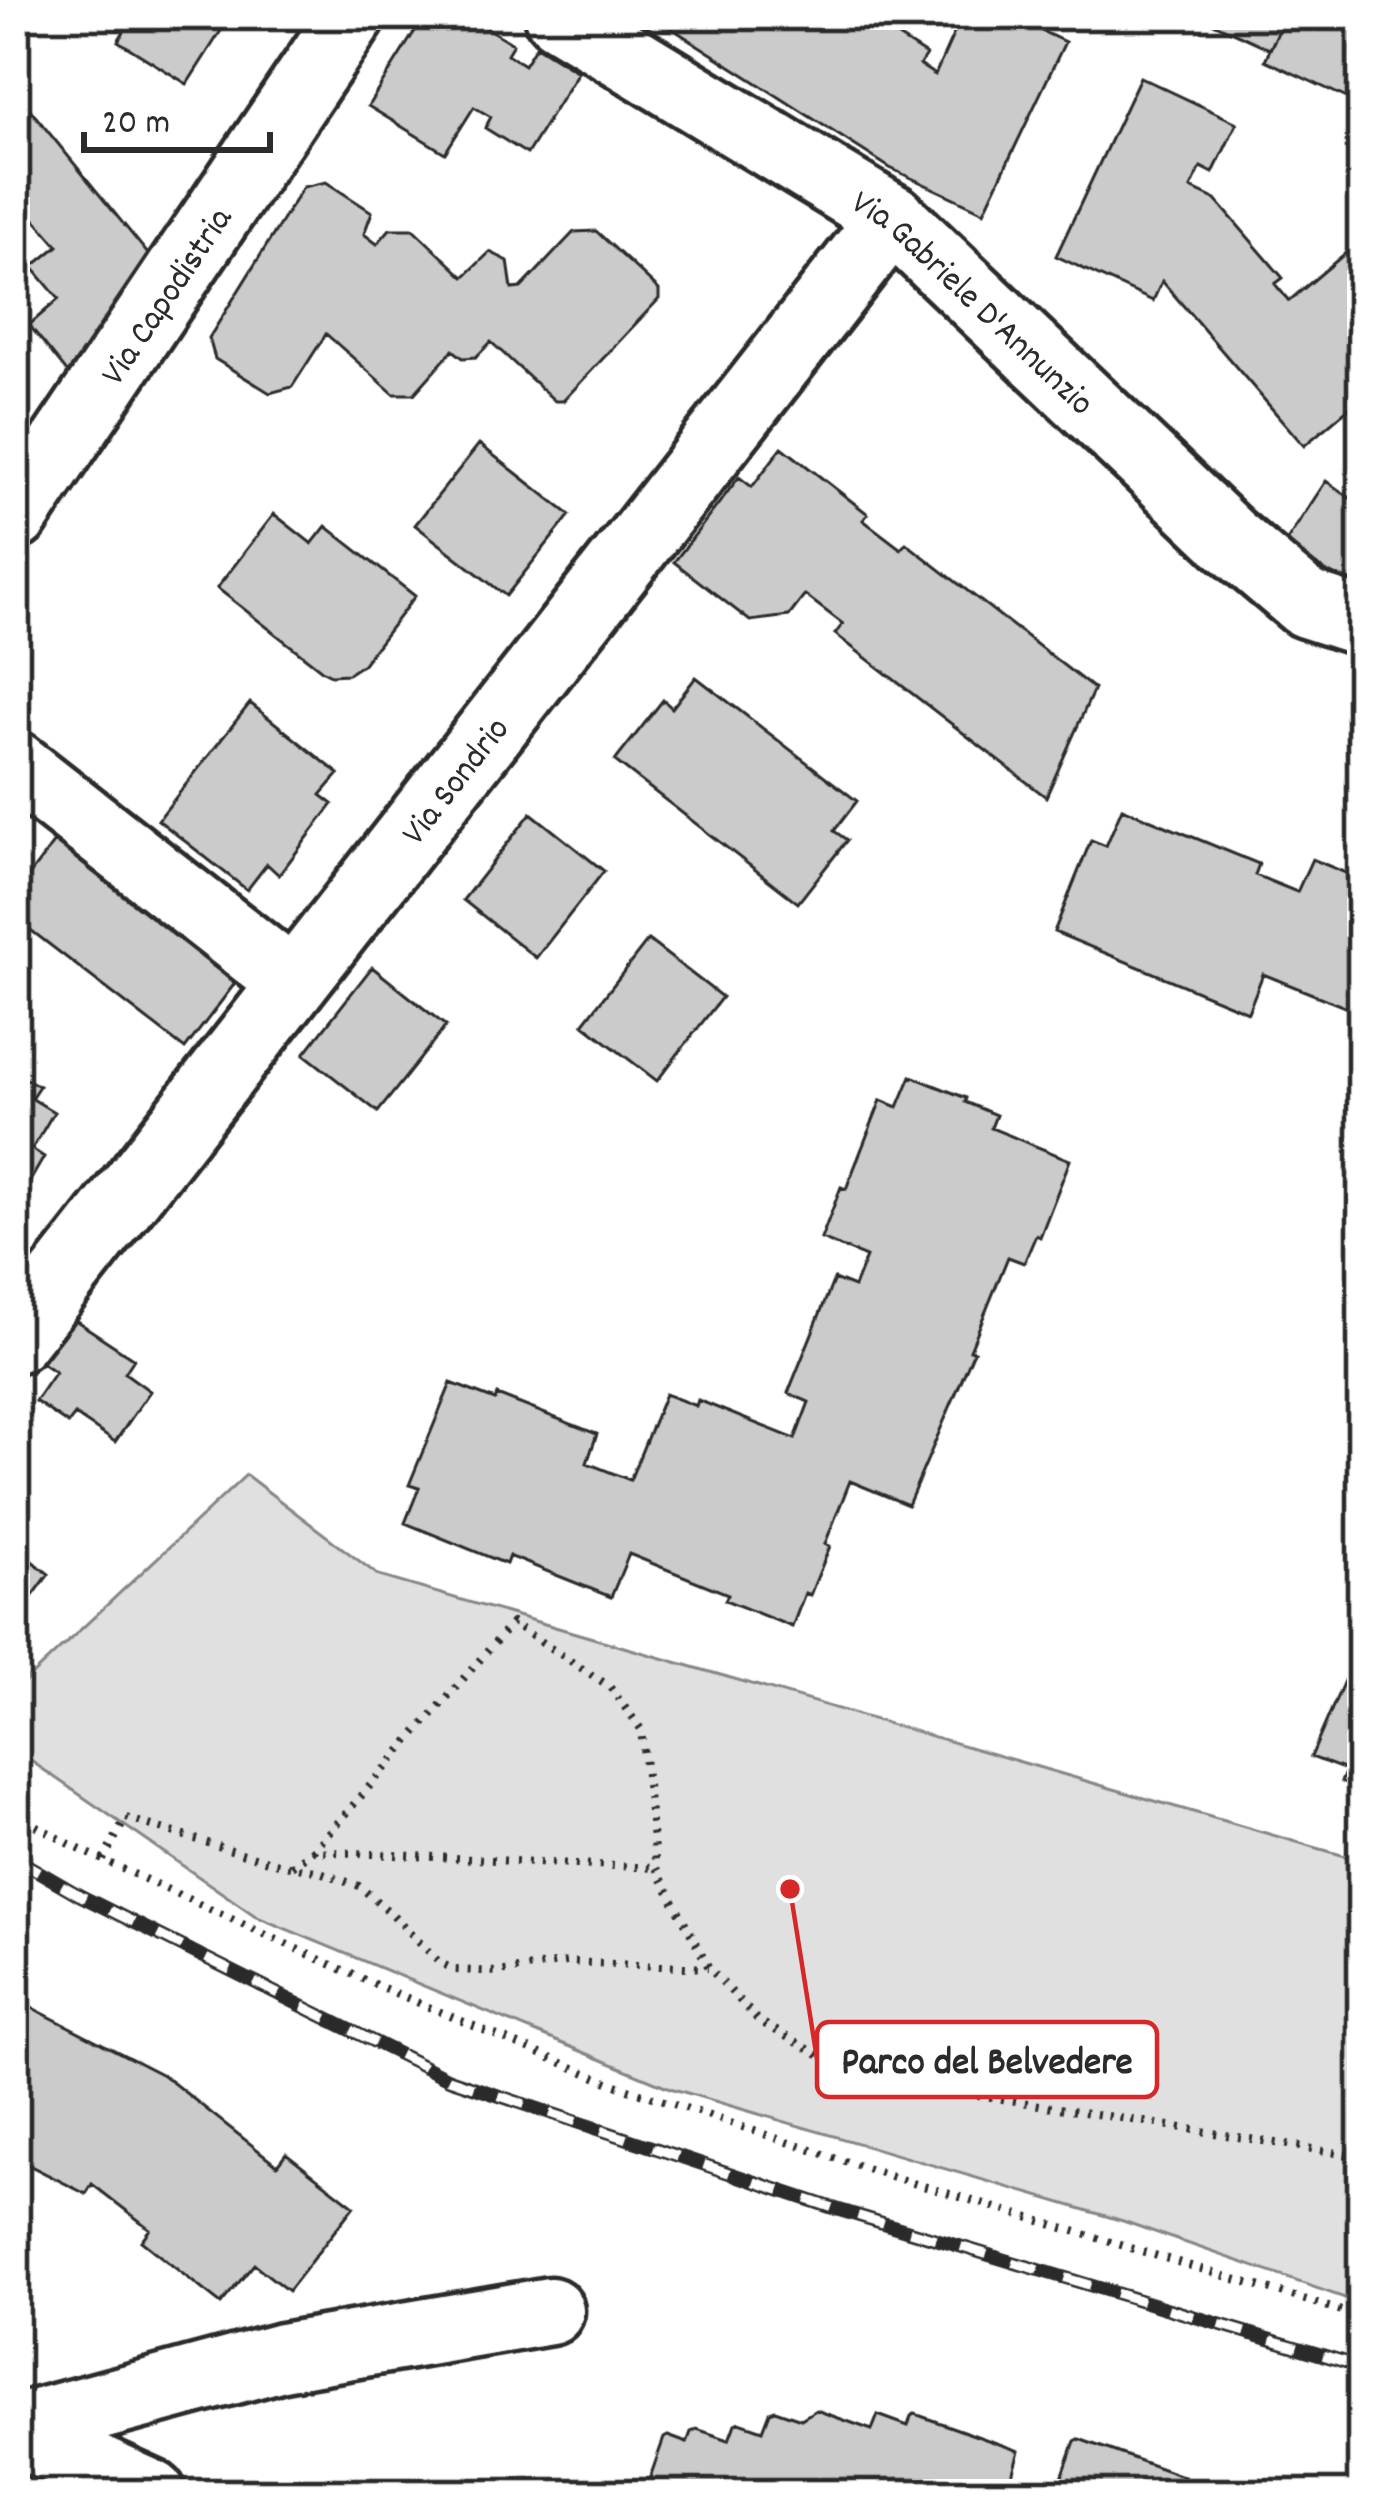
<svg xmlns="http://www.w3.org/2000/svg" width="1377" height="2509" viewBox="0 0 1377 2509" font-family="Dekko,sans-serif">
<rect width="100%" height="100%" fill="#fff"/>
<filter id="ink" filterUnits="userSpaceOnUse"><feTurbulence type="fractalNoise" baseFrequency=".00833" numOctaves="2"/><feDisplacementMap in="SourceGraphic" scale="24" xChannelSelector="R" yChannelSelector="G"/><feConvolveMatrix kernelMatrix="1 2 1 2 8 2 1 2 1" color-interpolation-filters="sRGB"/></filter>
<g filter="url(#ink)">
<!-- green -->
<path fill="#e0e0e0" stroke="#868686" stroke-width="3" d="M 246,1475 L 379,1576 L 1362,1861 L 1362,2304 L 1123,2221 L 670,2088 L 257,1917 L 15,1750 L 15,1691 Z"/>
<!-- building -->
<path fill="#cbcbcb" stroke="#2b2b2b" stroke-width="3" d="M 134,15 L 231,15 L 187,84 L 118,41 Z
M 425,15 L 465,15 L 513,44 L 507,54 L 524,65 L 536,46 L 578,72 L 527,154 L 485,128 L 491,117 L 474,107 L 445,153 L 368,106 Z
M 651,15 L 864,15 L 926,55 L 920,65 L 935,75 L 962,15 L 1007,15 L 1065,42 L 984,212 L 890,168 Z
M 1196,15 L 1286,15 L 1270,49 Z
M 1286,15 L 1362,15 L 1362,105 L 1265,60 Z
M 1140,77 L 1237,123 L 1213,173 L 1201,167 L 1191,188 L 1216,200 L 1283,278 L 1275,284 L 1289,301 L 1355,245 L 1362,247 L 1362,397 L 1304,446 L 1162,281 L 1153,301 L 1056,256 Z
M 15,91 L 148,254 L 72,378 L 29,325 L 59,299 L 32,267 L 58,246 L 20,202 L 15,206 Z
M 326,182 L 372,212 L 364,234 L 377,244 L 390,229 L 413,229 L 464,277 L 490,252 L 508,261 L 512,289 L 521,288 L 574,232 L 596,231 L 659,290 L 659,299 L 563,401 L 555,401 L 491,342 L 476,357 L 463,358 L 453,350 L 414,394 L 394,394 L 326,334 L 292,387 L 270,393 L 215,359 L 209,338 L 303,187 Z
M 479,444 L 570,515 L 506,596 L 415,525 Z
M 782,447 L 868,514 L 863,520 L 901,549 L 906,543 L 1094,689 L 1046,797 L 835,634 L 843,624 L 805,595 L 789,616 L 750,621 L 674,562 L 739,477 L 752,487 Z
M 1326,481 L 1362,506 L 1362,594 L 1284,545 Z
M 274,514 L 312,544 L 326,526 L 415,596 L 362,665 L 348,674 L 331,675 L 323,671 L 217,588 Z
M 696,677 L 857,801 L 834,831 L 847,840 L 798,903 L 615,761 L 663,700 L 672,708 Z
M 250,703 L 339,774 L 321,795 L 333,804 L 279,875 L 267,864 L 247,890 L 158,820 Z
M 1122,808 L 1259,864 L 1255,875 L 1297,892 L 1312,859 L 1353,876 L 1359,860 L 1362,862 L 1362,1014 L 1263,974 L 1248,1012 L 1054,932 L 1091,840 L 1106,846 Z
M 531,813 L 604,871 L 536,958 L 463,900 Z
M 69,822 L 252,961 L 185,1049 L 15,918 L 15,894 Z
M 648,940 L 722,997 L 657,1081 L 583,1024 Z
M 372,967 L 446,1026 L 378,1112 L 304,1054 Z
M 15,1066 L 26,1072 L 23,1077 L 39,1086 L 31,1098 L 54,1112 L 32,1149 L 44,1157 L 19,1200 L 28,1204 L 16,1225 L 27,1231 L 15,1250 Z
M 911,1076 L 966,1098 L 965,1102 L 996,1115 L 991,1128 L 1070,1160 L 1040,1237 L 1036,1235 L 1024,1263 L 1008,1257 L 970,1350 L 974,1351 L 908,1505 L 850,1481 L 825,1544 L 830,1546 L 810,1595 L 805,1593 L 792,1627 L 725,1600 L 728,1594 L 629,1554 L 611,1597 L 509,1556 L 506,1564 L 405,1523 L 419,1488 L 409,1485 L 451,1383 L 495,1400 L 497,1395 L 597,1434 L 587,1463 L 630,1480 L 665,1394 L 696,1406 L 698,1400 L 795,1439 L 809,1402 L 788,1393 L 834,1279 L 854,1287 L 866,1257 L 821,1239 L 841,1187 L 846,1189 L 881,1100 L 898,1107 Z
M 63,1312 L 134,1359 L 125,1373 L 150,1391 L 115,1442 L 75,1415 L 68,1424 L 35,1401 L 55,1372 L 33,1357 Z
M 15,1548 L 49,1574 L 27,1604 L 15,1596 Z
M 1357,1651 L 1362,1654 L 1362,1791 L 1341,1782 L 1346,1770 L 1311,1757 Z
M 15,1999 L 163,2075 L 277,2165 L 286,2153 L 354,2206 L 288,2291 L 254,2264 L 221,2304 L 141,2241 L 150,2229 L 92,2184 L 86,2194 L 15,2158 Z
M 775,2410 L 801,2419 L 816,2410 L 872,2430 L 878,2415 L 908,2426 L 911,2416 L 915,2414 L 1019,2451 L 1011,2478 L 1056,2494 L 644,2494 L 664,2438 L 668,2436 L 687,2443 L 691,2432 L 697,2429 L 729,2440 L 735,2424 L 740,2422 L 763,2430 L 770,2412 Z
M 1079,2439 L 1185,2477 L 1181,2494 L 1056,2494 L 1075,2441 Z"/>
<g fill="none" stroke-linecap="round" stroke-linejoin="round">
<!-- minor casing -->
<g stroke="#2b2b2b" stroke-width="75">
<g id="minor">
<path id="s1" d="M 558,15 L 892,218 L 1228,538 L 1306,604 L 1362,622"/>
<path id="s2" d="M 15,516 L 352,15"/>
<path d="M 15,765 L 293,983"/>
<path id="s3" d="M 15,1339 L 892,218"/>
<path d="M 15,2429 L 282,2357 L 550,2311"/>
<path d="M 15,2432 L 152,2494"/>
</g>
</g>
<!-- path -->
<path stroke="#2b2b2b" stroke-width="8" stroke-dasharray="3 9" stroke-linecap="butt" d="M 15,1814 L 79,1849 L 369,1982 L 610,2083 L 893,2177 L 1362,2317
M 313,1851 L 512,1623 L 609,1686 L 641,1729 L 656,1868 L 709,1968 L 759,2021 L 854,2075 L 1362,2157
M 103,1860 L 126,1818 L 274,1863 L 320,1872 L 359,1886 L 393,1915 L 440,1963 L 455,1970 L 498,1972 L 567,1962 L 708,1968
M 292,1866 L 313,1851 L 656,1868"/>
<!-- minor -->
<use href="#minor" stroke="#fff" stroke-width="66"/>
<!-- rail casing -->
<g stroke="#2b2b2b" stroke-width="14">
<path id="rail" d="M 15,1858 L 79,1895 L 449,2079 L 836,2209 L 1362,2367"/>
</g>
<!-- rail -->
<use href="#rail" stroke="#fff" stroke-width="9" stroke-dasharray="27" stroke-linecap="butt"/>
</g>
</g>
<g text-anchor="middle" stroke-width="9" stroke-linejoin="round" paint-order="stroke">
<!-- street labels -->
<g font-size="36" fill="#2b2b2b" stroke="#fff">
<text dy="13" stroke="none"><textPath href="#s2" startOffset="267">Via Capodistria</textPath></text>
<text dy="13" stroke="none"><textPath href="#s1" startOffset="507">Via Gabriele D'Annunzio</textPath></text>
<text dy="13" stroke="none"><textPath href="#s3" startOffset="711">Via Sondrio</textPath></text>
</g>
</g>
<!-- callouts -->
<path fill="none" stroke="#d62828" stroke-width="4.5" d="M790 1889L817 2059"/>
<circle fill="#d62828" stroke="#fff" stroke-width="4.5" cx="790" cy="1889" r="12"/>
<rect fill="#fff" stroke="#d62828" stroke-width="4.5" x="817" y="2022" width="340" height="75" rx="12"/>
<g font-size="39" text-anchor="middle" font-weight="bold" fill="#2b2b2b">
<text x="987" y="2073">Parco del Belvedere</text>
</g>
<!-- margin -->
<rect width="1377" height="2509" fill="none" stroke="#fff" stroke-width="60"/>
<rect x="30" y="30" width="1317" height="2449" fill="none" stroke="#2b2b2b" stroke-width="4.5" filter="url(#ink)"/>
<!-- scale -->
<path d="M84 132v18h186v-18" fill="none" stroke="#2b2b2b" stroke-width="6"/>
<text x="102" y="132" font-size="36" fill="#2b2b2b" stroke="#ffffff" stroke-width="9" paint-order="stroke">20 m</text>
</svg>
